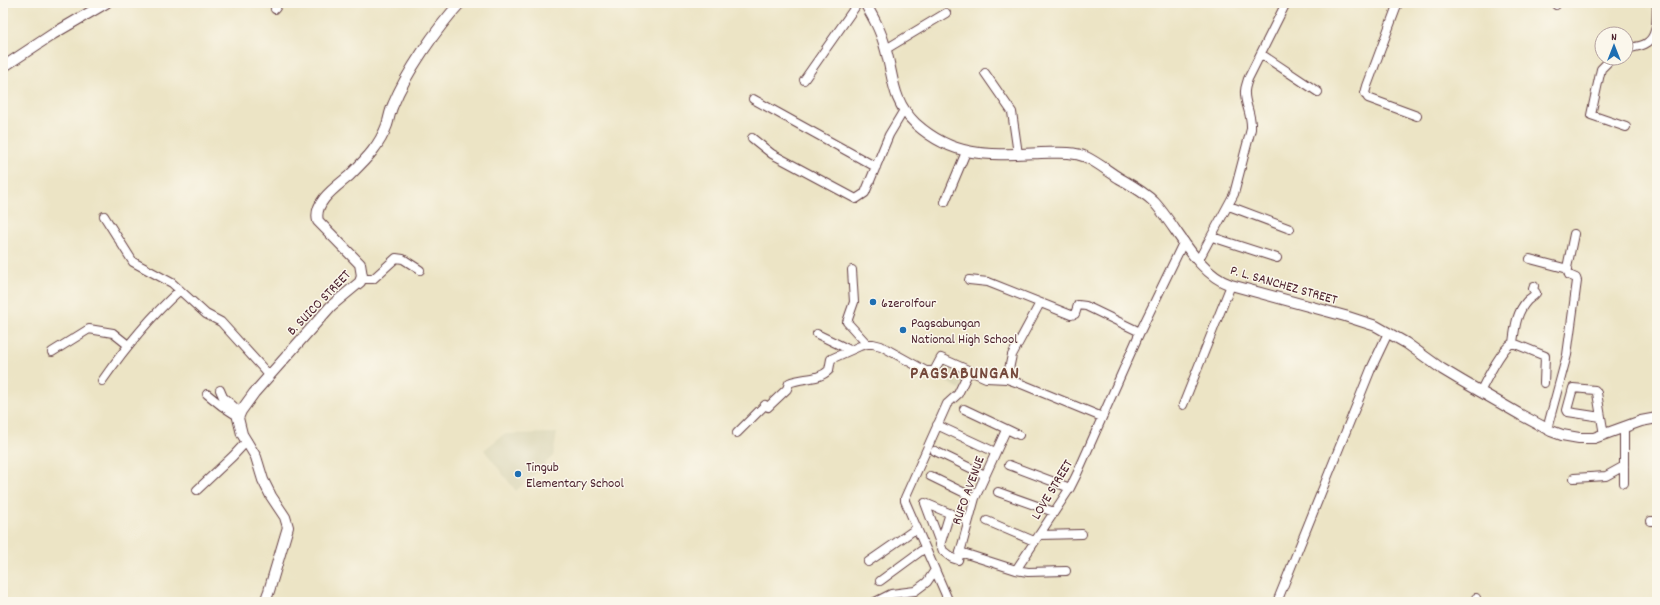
<svg xmlns="http://www.w3.org/2000/svg" width="1660" height="605" viewBox="0 0 1660 605" font-family="Dekko,sans-serif">
<rect width="100%" height="100%" fill="#fbf7ec"/>
<filter id="ink" filterUnits="userSpaceOnUse"><feTurbulence type="fractalNoise" baseFrequency=".025" numOctaves="2"/><feDisplacementMap in="SourceGraphic" scale="8" xChannelSelector="R" yChannelSelector="G"/><feConvolveMatrix kernelMatrix="1 2 1 2 8 2 1 2 1" color-interpolation-filters="sRGB"/></filter>
<filter id="wash" filterUnits="userSpaceOnUse"><feTurbulence type="fractalNoise" baseFrequency=".012" numOctaves="4" result="noise"/><feDisplacementMap in="SourceGraphic" scale="16" xChannelSelector="R" yChannelSelector="G"/><feGaussianBlur stdDeviation="0.9" result="paint"/><feColorMatrix in="noise" values="0 0 0 0 0 0 0 0 0 0 0 0 0 0 0 0 0 1.4 0 .05"/><feComposite in="paint" operator="in"/></filter>
<g filter="url(#wash)">
<rect width="100%" height="100%" fill="#ece4c5"/>
<!-- built -->
<path fill="#dad5b5" d="M 942,362 L 966,375 L 960,389 L 935,376 Z
M 557,433 L 553,456 L 516,491 L 484,450 L 504,434 Z"/>
</g>
<g filter="url(#ink)">
<g fill="none" stroke-linecap="round" stroke-linejoin="round">
<!-- minor casing -->
<g stroke="#623d42" stroke-width="10">
<path id="minor" d="M 1398,3 L 1367,86 L 1365,93 L 1368,98 L 1417,116
M 1556,5 L 1557,3
M 275,9 L 279,3
M 886,49 L 946,13
M 1626,49 C 1632,47 1639,47 1645,44 C 1659,37 1656,17 1657,3
M 1261,54 L 1318,92
M 1612,58 L 1601,69 L 1591,115 L 1626,127
M 985,73 L 1012,112 L 1018,154
M 804,80 L 858,3
M 753,99 L 876,167
M 752,138 L 772,154 L 856,199 L 865,193 L 889,135 L 904,110
M 945,202 L 966,152
M 1229,206 L 1290,229
M 104,216 L 133,262 L 172,283 L 206,314 L 221,322 L 270,376
M 1212,237 L 1277,258
M 1530,259 L 1568,269
M 1198,261 L 1234,194 L 1251,129 C 1252,113 1244,104 1245,91 C 1245,87 1247,83 1248,79 L 1286,3
M 852,270 L 854,302 L 847,322 L 867,344
M 361,279 L 373,279 L 396,258 L 403,259 L 420,270
M 969,280 L 988,282 L 1071,315 L 1075,314 L 1078,305 L 1086,306 L 1140,332
M 817,334 L 850,350
M 1513,343 C 1515,328 1516,313 1527,301 C 1530,298 1533,297 1536,293 L 1533,289 L 1534,286
M 52,352 L 89,329 L 113,333 L 128,345
M 1007,379 L 1012,355 L 1040,303
M 102,381 C 125,348 150,317 180,290
M 220,390 L 223,397 L 240,412
M 1480,392 C 1485,382 1503,346 1513,343 L 1545,356 L 1544,383
M 207,394 L 222,406 L 239,417
M 1183,405 L 1231,285
M 964,409 L 1019,435
M 1601,417 L 1568,412 L 1567,410 L 1573,388 L 1595,390 L 1597,393 L 1604,435
M 937,425 L 995,452
M 1547,429 L 1567,355 L 1577,281 L 1576,278 L 1569,275 L 1567,268 L 1574,234
M 737,433 L 765,405 L 768,407 L 787,389 L 789,383 C 802,377 818,381 829,370 L 831,359 L 860,346 L 867,344 L 873,344 L 881,346 L 926,371 L 934,371 L 941,358 L 986,378 L 1007,379 L 1024,385 L 1102,417
M 935,451 L 985,475
M 1009,465 L 1070,488
M 930,476 L 975,498
M 1574,478 L 1606,476 L 1624,466
M 1624,483 L 1624,428
M 197,490 L 233,456 L 247,441
M 998,492 L 1054,512
M 968,521 L 925,503 L 943,551 L 952,558 L 958,560 L 975,498 L 1006,430
M 987,521 L 1034,541
M 1651,521 L 1657,521
M 1039,535 L 1082,534
M 940,545 L 950,513
M 960,552 L 1016,570 L 1028,572 L 1066,571
M 868,562 L 917,528
M 1016,570 L 1070,488 L 1077,474 L 1140,332 L 1184,241
M 880,581 L 925,548
M 875,602 L 891,594 L 915,591 L 927,582 L 935,570
M 949,602 L 905,501 L 905,498 L 947,404 L 958,394 L 969,371
M 1277,602 L 1371,369 L 1388,333
M 1476,602 L 1476,598"/>
</g>
<!-- tertiary casing -->
<g stroke="#623d42" stroke-width="12">
<path id="tertiary" d="M 865,3 C 873,17 881,31 885,47 C 894,77 891,100 916,124 C 955,159 992,155 1041,153 C 1056,153 1072,151 1086,157 C 1098,163 1108,171 1119,178 C 1131,185 1144,192 1154,202 C 1177,227 1197,274 1231,285 L 1345,316 L 1376,326 L 1406,343 L 1442,369 L 1462,381 L 1521,415 L 1551,431 L 1562,435 L 1579,438 L 1594,438 L 1641,421 L 1657,418
M 3,67 L 53,34 L 106,3
M 265,602 L 269,591 L 288,527 L 285,517 L 271,496 L 263,480 L 256,457 L 242,434 L 238,418 L 241,411 L 254,393 L 331,306 L 360,282 L 362,276 L 360,264 L 318,221 C 313,202 336,187 349,176 C 365,160 379,147 387,125 C 389,119 390,111 393,105 C 406,73 436,29 460,3"/>
</g>
<!-- minor -->
<use href="#minor" stroke="#fff" stroke-width="8"/>
<!-- tertiary -->
<use href="#tertiary" stroke="#fff" stroke-width="10"/>
</g>
</g>
<!-- markers -->
<g fill="#1f6fb2" stroke="#fbf7ec" stroke-width="1.5">
<circle cx="873" cy="302" r="4"/>
<circle cx="903" cy="330" r="4"/>
<circle cx="518" cy="474" r="4"/>
</g>
<g text-anchor="middle" stroke-width="3" stroke-linejoin="round" paint-order="stroke">
<!-- street labels -->
<g font-size="14" fill="#4a1f2b" stroke="#fbf7ec">
<text transform="translate(1284 284) rotate(16)" y="5">P. L. SANCHEZ STREET</text>
<text transform="translate(318 302) rotate(-46)" y="5">B. SUICO STREET</text>
<text transform="translate(1051 489) rotate(-59)" y="5">LOVE STREET</text>
<text transform="translate(967 490) rotate(-70)" y="5">RUFO AVENUE</text>
</g>
<!-- poi labels -->
<g font-size="14" fill="#4a1f2b" stroke="#fbf7ec" text-anchor="start">
<text x="881" y="307">6zero1four</text>
<text x="911" y="327">Pagsabungan<tspan x="911" dy="16">National High School</tspan></text>
<text x="526" y="471">Tingub<tspan x="526" dy="16">Elementary School</tspan></text>
</g>
<!-- district labels -->
<g font-size="18" font-weight="bold" letter-spacing="1" fill="#764a3d" stroke="#fbf7ec">
<text x="965" y="378">PAGSABUNGAN</text>
</g>
</g>
<!-- margin -->
<rect width="1660" height="605" fill="none" stroke="#fbf7ec" stroke-width="16"/>
<!-- north arrow -->
<g transform="translate(1614 46)"><circle r="19" fill="#fbf7ec" stroke="#b4a19f"/>
<path d="M0-3L7 15L0 10L-7 15Z" fill="#1f6fb2"/>
<text y="-6" font-size="11" font-weight="bold" text-anchor="middle" fill="#4a1f2b">N</text>
</g>
</svg>
